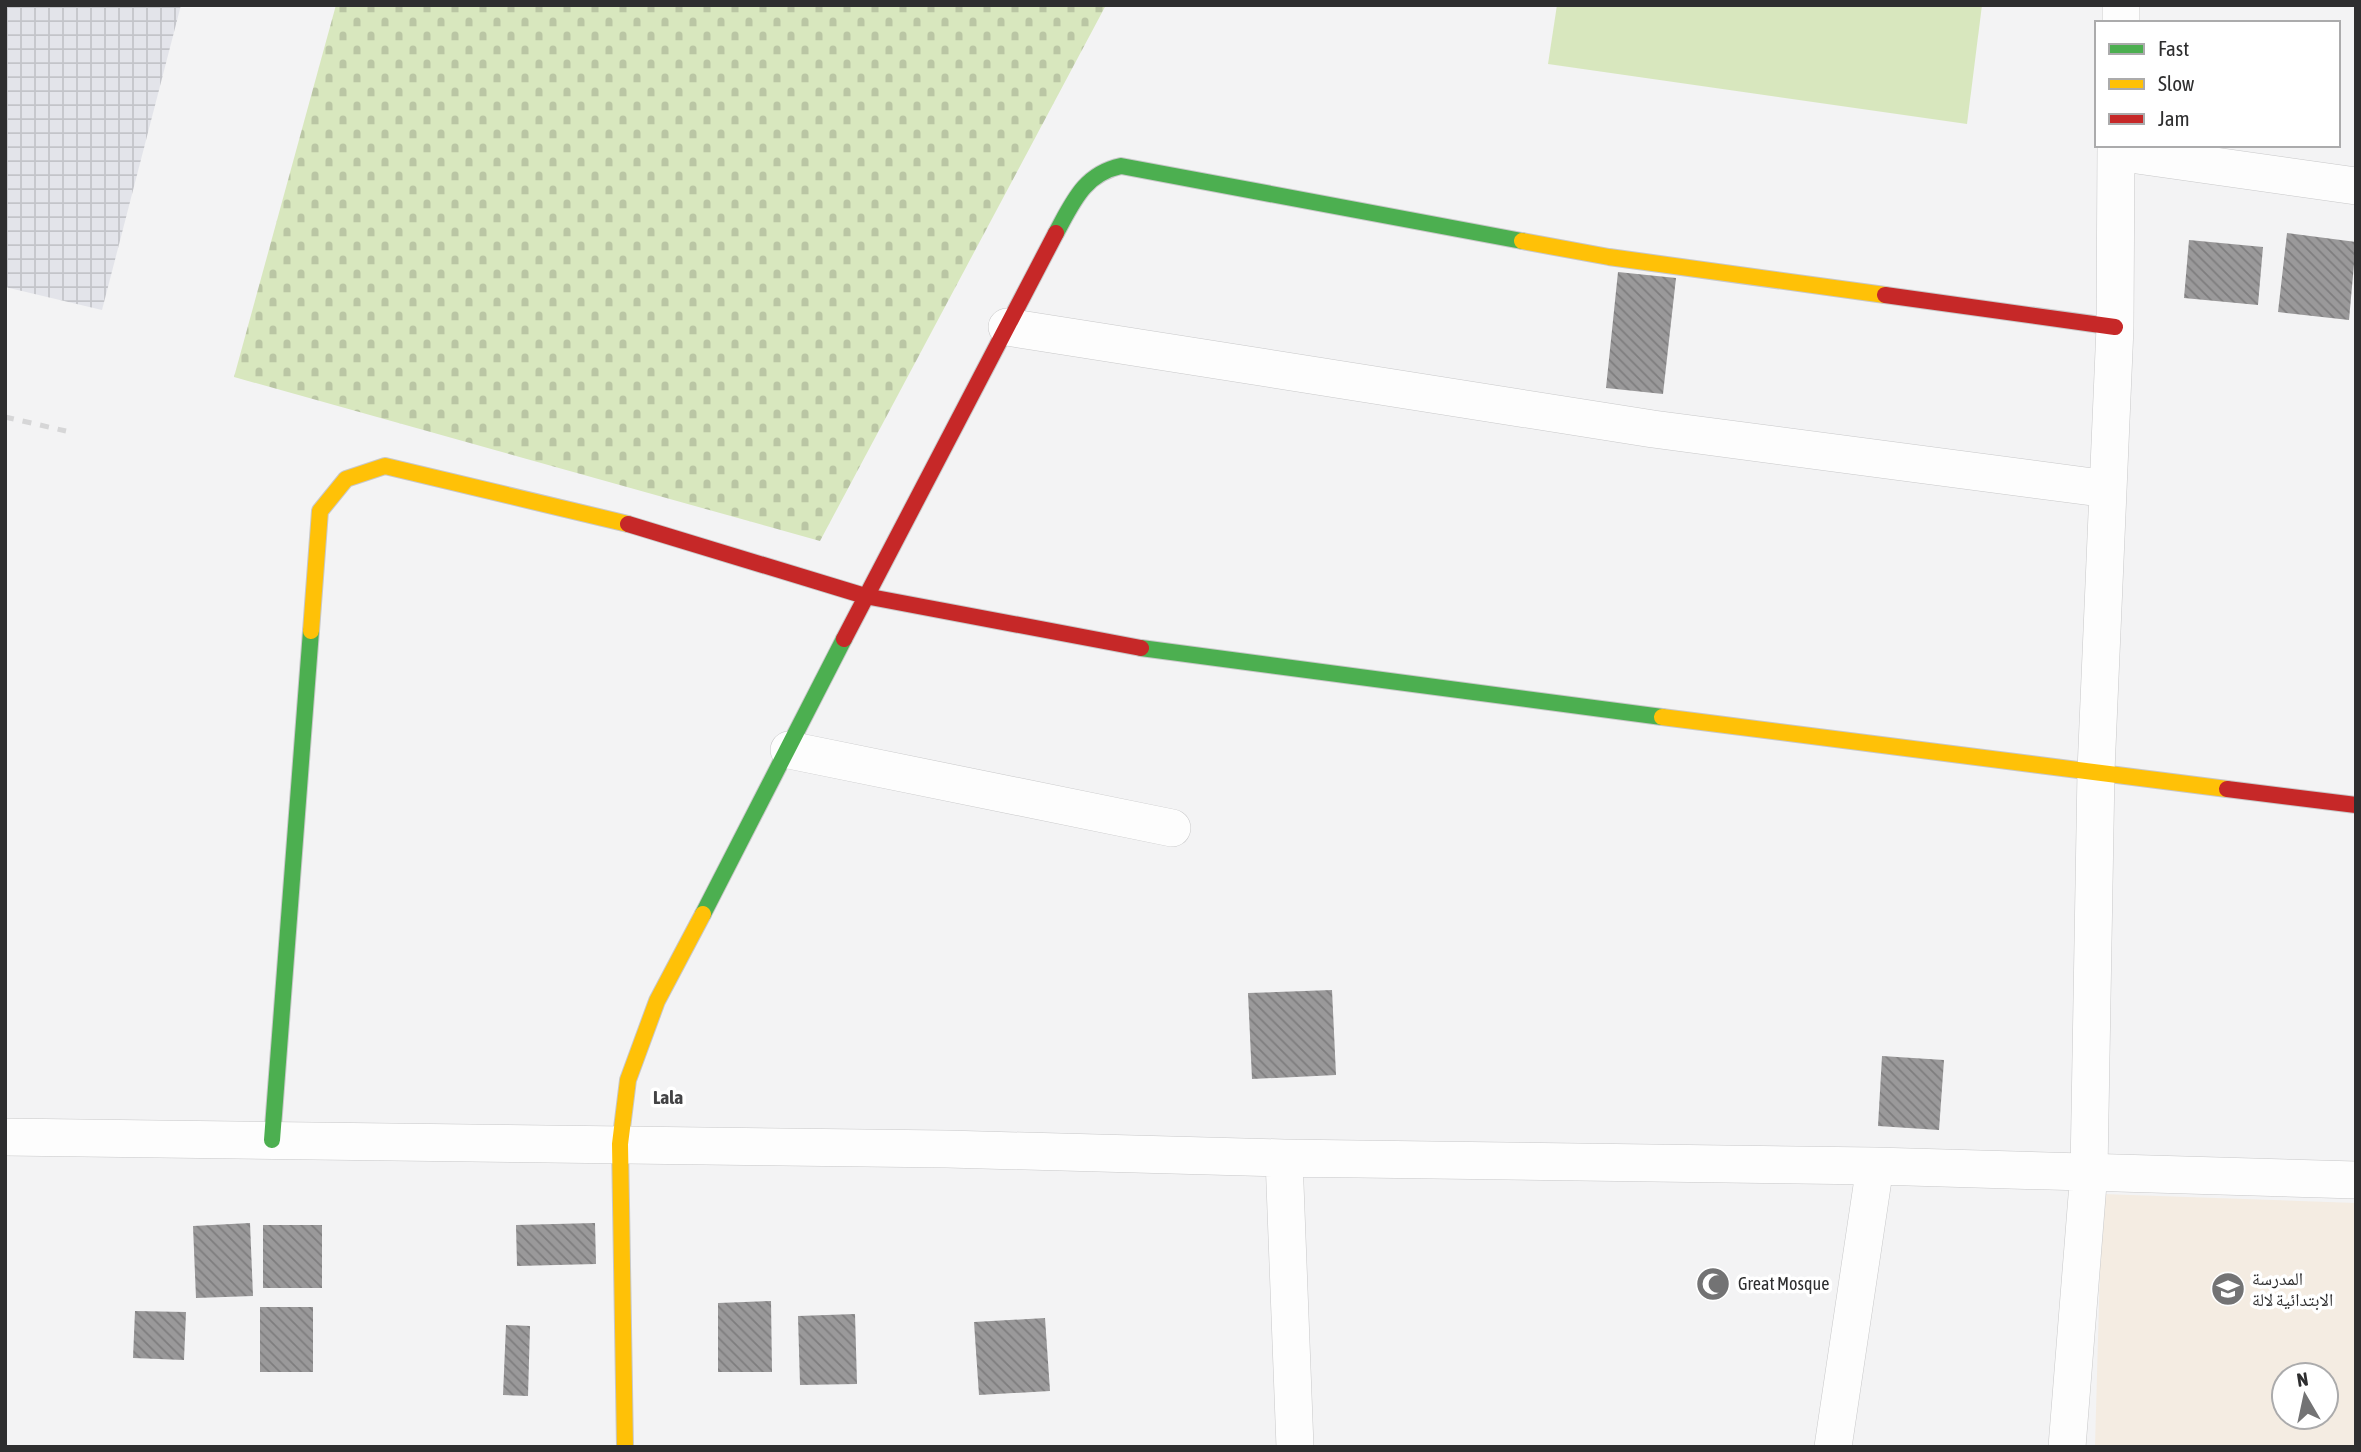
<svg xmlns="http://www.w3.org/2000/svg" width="2361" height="1452" viewBox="0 0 2361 1452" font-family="'Asap Condensed','Noto Naskh Arabic',sans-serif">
<defs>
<pattern id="industrial-grid" width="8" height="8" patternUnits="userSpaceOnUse" patternTransform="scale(1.75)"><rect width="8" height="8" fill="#e3e4ea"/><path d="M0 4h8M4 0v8" fill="none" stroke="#c3c4c9"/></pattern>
<pattern id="cemetery-stones" width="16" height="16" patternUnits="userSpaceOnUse" patternTransform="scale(1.75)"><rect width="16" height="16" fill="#d8e7be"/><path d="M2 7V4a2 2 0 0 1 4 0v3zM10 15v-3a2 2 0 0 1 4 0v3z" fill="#bac6a4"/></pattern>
<pattern id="building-back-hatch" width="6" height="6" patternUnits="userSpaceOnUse" patternTransform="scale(1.75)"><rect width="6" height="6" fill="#9a999a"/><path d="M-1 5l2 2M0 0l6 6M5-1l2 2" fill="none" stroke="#7e7d7e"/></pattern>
</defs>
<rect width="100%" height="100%" fill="#f3f3f4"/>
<!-- industrial -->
<path fill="url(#industrial-grid)" d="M 5,5 L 181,5 L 102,310 L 5,287 Z"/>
<!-- education -->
<path fill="#f4ece2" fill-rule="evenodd" d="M 2102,1194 L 2356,1203 L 2356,1447 L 2095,1447 ZM 2284,1375 L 2326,1375 L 2326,1417 L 2284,1417 Z"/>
<!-- grass -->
<path fill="#d8e7be" d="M 1557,5 L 1982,5 L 1967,124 L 1548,64 Z"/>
<!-- cemetery -->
<path fill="url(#cemetery-stones)" d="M 336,5 L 1106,5 L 820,541 L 234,377 Z"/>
<!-- building -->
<path fill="url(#building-back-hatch)" d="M 2287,233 L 2356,242 L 2349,320 L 2278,312 Z
M 2189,240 L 2263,247 L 2258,305 L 2184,298 Z
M 1618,272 L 1676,278 L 1663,394 L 1606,388 Z
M 1332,990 L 1336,1075 L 1252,1079 L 1248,993 Z
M 1882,1056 L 1944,1060 L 1939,1130 L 1878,1126 Z
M 250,1223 L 253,1296 L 196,1298 L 193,1226 Z
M 595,1223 L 596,1264 L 517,1266 L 516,1225 Z
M 263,1225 L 322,1225 L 322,1288 L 263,1288 Z
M 771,1301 L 772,1372 L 718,1372 L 718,1303 Z
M 260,1307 L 313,1307 L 313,1372 L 260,1372 Z
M 135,1311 L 186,1312 L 184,1360 L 133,1358 Z
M 855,1314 L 857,1384 L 800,1385 L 798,1316 Z
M 1045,1318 L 1050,1391 L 979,1395 L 974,1322 Z
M 506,1325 L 530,1326 L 528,1396 L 503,1395 Z"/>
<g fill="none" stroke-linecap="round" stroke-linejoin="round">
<!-- street casing -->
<g stroke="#c8c8c9" stroke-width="38">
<path id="street" d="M 2121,23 L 2121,5
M 2116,152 L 2356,186
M 1007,327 L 1653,429 L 2108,489
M 789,750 L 1172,828
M 5,1137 L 947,1149 L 1284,1158 L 1875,1166 L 2356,1180
M 1284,1158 L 1295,1447
M 1833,1447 L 1875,1166
M 2067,1447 L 2089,1171 L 2096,771 L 2115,327 L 2116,145"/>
</g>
<!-- fast casing -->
<g stroke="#c8c8c9" stroke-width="18">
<path id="fast" d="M 1056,233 C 1073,202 1084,174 1121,166 L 1522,241
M 1141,648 L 1662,717
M 703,914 L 844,639
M 272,1140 L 311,631"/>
</g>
<!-- slow casing -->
<g stroke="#c8c8c9" stroke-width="18">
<path id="slow" d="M 1522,241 L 1609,257 L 1885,295
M 311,631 L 320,511 L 346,479 L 385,466 L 628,524
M 1662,717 L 2227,789
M 625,1447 L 620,1144 L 628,1080 L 657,1001 L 703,914"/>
</g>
<!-- jam casing -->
<g stroke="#c8c8c9" stroke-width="18">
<path id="jam" d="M 1885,295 L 2115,327
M 628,524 L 865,596 L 1141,648
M 844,639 L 1056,233
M 2227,789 L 2356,805"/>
</g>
<!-- street -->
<use href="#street" stroke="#fdfdfd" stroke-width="37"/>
<!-- fast -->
<use href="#fast" stroke="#4caf50" stroke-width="16"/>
<!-- slow -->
<use href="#slow" stroke="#ffc107" stroke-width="16"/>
<!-- jam -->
<use href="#jam" stroke="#c62828" stroke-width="16"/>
<!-- rail -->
<path stroke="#d6d6d7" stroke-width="5" stroke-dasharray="9 9" stroke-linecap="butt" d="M 5,417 L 66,431"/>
</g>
<!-- icons -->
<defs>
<g id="mosque-disc" transform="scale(1.75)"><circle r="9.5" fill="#737374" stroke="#fff"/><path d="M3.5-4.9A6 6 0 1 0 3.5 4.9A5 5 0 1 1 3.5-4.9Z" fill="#fff"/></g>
<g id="school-disc" transform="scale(1.75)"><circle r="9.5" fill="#737374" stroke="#fff"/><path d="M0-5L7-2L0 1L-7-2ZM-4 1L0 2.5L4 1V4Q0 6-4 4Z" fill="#fff"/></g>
</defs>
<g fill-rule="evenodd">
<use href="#mosque-disc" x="1713" y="1284"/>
<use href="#school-disc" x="2228" y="1289"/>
</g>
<g text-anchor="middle" stroke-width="7" stroke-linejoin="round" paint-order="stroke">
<!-- poi labels -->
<g font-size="18" fill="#2e2e2f" stroke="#fff" text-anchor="start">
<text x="2252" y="1285">المدرسة<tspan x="2252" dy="21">الابتدائية لالة</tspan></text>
<text x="1738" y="1290">Great Mosque</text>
</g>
<!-- neighbourhood labels -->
<g font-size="19" font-weight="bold" fill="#434345" stroke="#fff">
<text x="668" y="1104">Lala</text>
</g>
</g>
<!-- border -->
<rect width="2361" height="1452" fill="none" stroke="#2e2e2f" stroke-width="14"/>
<!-- legend -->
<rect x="2095" y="21" width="245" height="126" fill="#ffffff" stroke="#ababac" stroke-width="2"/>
<rect x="2109" y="44" width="35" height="10" fill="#4caf50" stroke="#ababac" stroke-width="2"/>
<text x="2158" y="56" font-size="21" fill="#2e2e2f">Fast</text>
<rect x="2109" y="79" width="35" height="10" fill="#ffc107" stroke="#ababac" stroke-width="2"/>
<text x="2158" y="91" font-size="21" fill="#2e2e2f">Slow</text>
<rect x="2109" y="114" width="35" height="10" fill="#c62828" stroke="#ababac" stroke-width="2"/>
<text x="2158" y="126" font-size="21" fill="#2e2e2f">Jam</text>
<!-- north arrow -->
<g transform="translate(2305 1396) rotate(351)"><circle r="33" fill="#ffffff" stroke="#ababac" stroke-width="2"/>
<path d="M0-5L12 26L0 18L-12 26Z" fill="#737374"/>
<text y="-10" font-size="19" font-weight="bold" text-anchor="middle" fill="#2e2e2f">N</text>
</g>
</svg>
